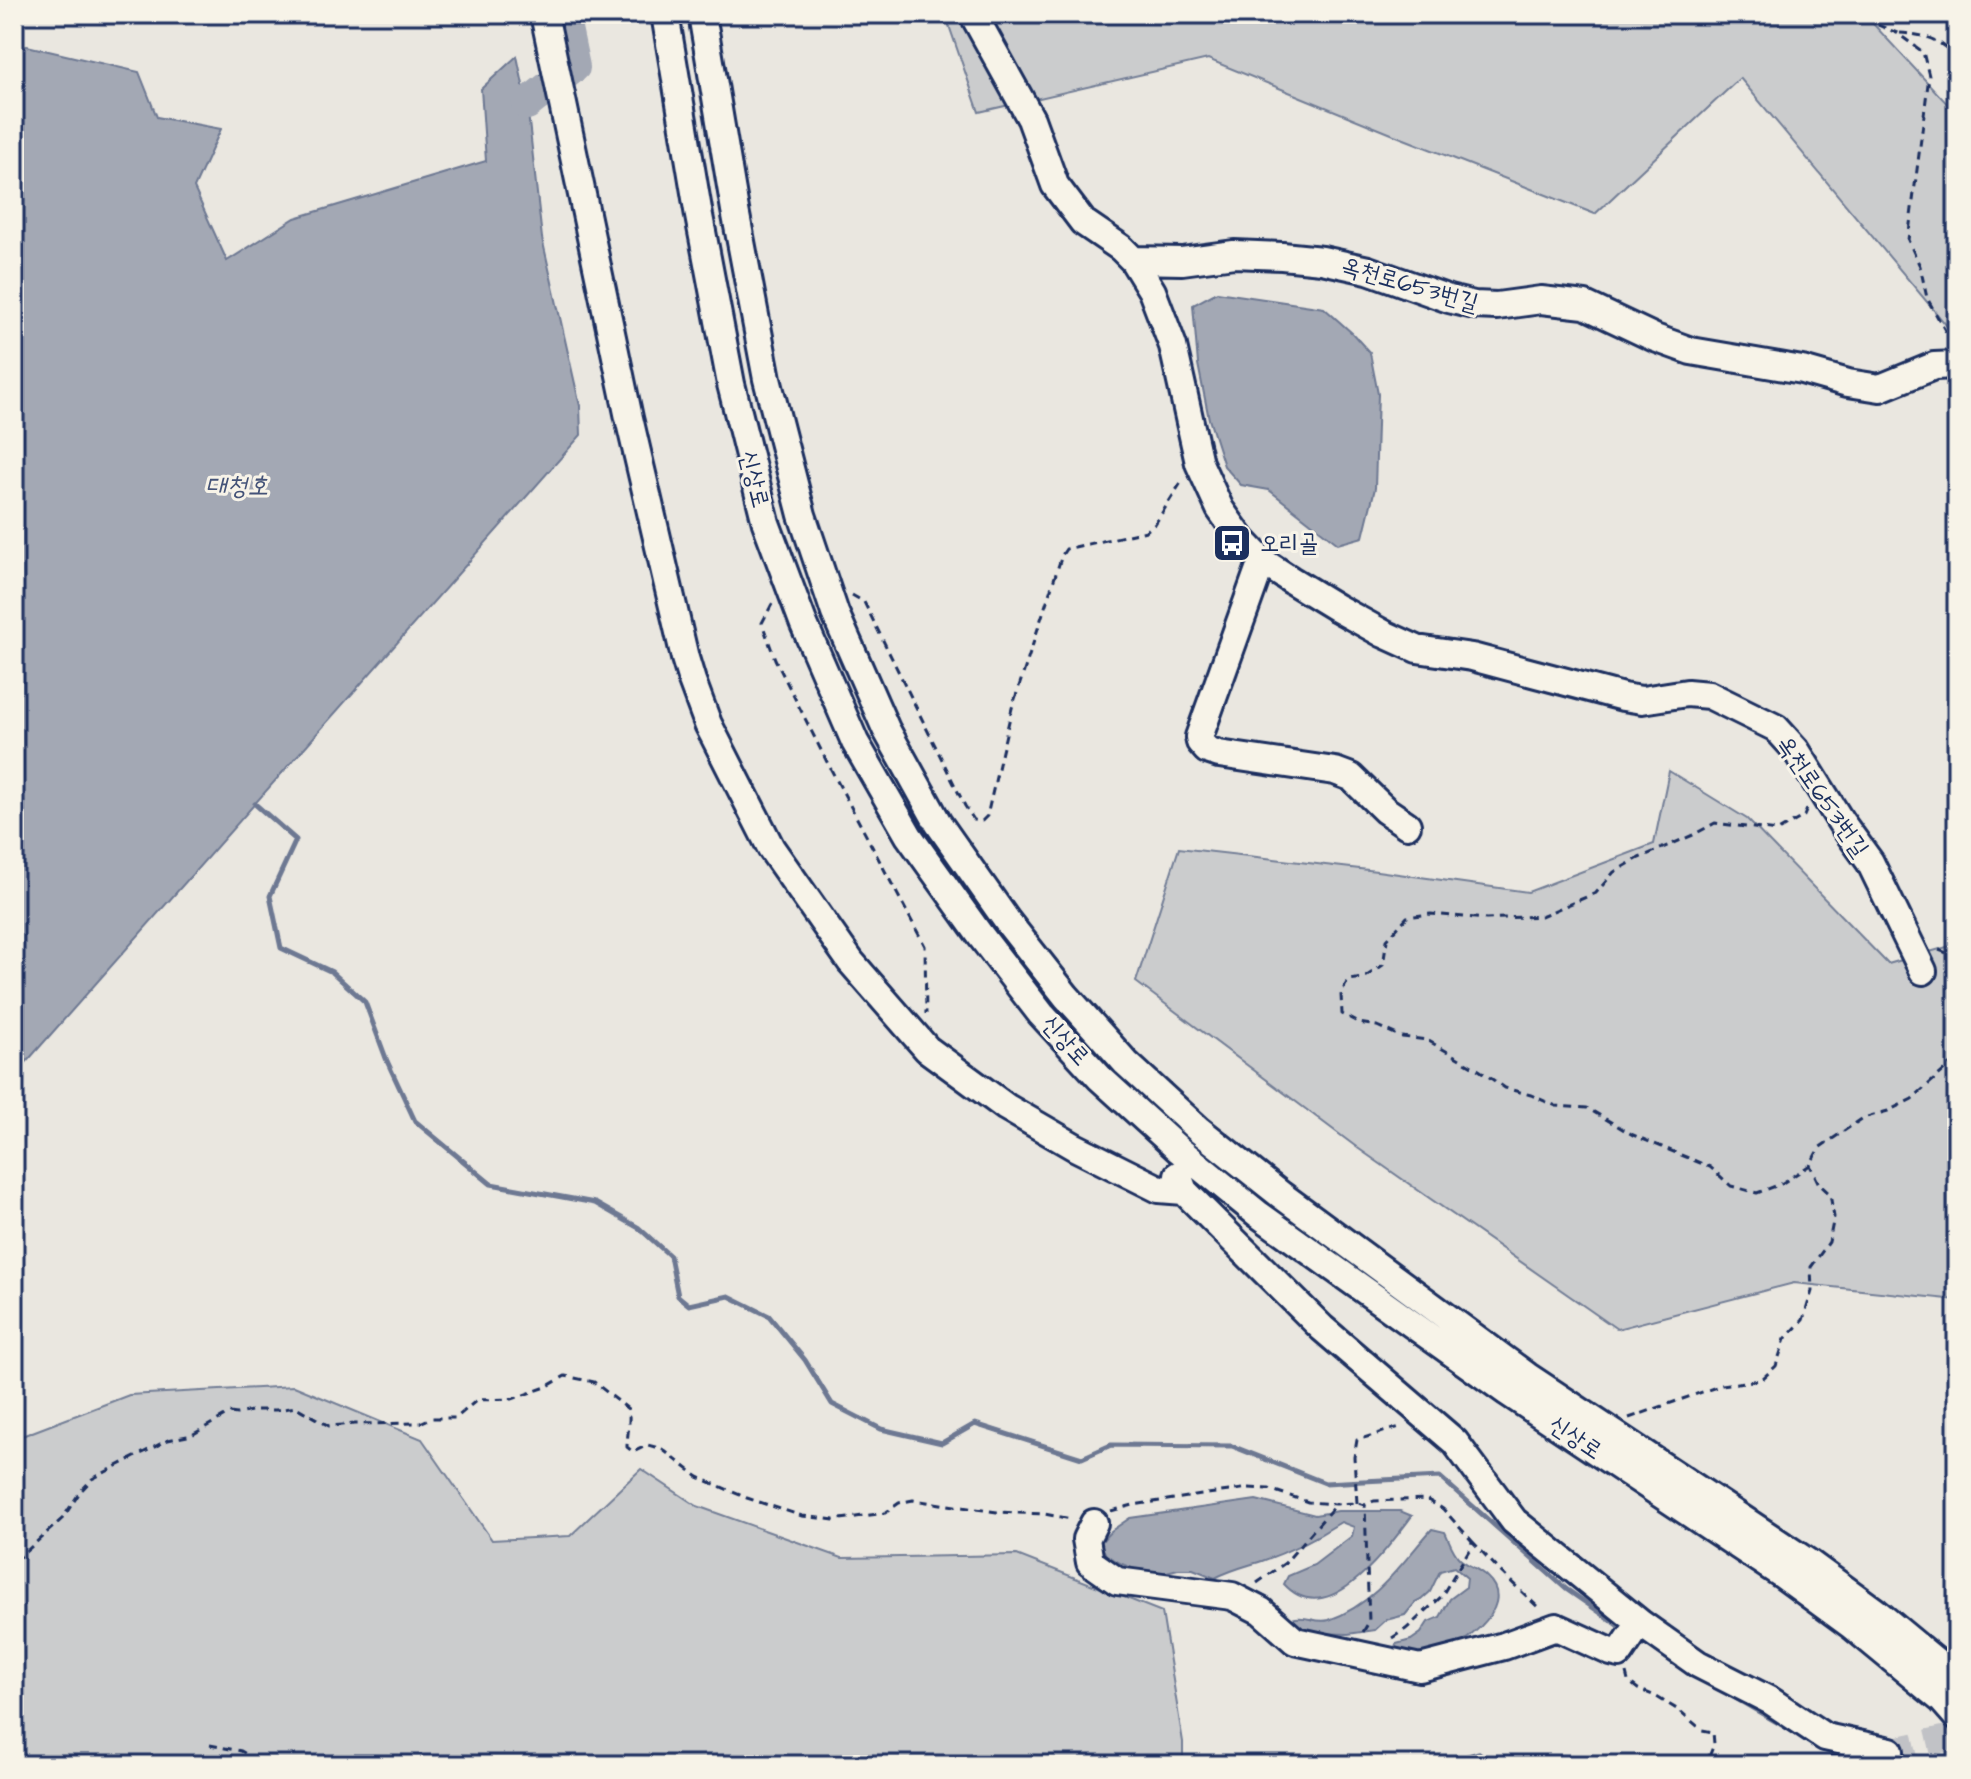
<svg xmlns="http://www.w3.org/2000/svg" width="1971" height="1779" viewBox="0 0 1971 1779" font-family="'Architects Daughter','Poor Story',sans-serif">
<rect width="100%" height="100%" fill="#eae7e0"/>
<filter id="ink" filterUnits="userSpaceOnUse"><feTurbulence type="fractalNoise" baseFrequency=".0125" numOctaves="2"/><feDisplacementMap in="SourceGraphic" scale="16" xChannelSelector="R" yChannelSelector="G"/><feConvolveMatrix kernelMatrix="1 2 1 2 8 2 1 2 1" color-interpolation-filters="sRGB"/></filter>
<g filter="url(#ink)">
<!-- green -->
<path fill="#cbcccd" stroke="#737e96" stroke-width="2" d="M 945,14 L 1864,14 L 1954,111 L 1957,116 L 1957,338 L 1740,78 L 1595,214 L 1394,135 L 1208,59 L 979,112 Z
M 1669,771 L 1747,819 L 1888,964 L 1957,944 L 1957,1300 L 1794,1283 L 1617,1329 L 1359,1149 L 1136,982 L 1179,848 L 1377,871 L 1528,892 L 1654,844 Z
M 294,1386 L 422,1439 L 492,1540 L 570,1536 L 641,1469 L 697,1506 L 842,1558 L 1017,1555 L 1162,1612 L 1183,1742 L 1183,1765 L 14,1765 L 14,1439 L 129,1395 Z
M 1479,1751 L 1496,1765 L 1433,1765 Z"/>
<!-- water -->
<path fill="#a3a8b4" stroke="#6d7892" stroke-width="2" d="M 27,46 L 139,72 L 157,117 L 221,129 L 194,188 L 227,261 L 295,218 L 486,161 L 481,89 L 517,56 L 527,104 L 542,238 L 580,406 L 581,435 L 14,1076 L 14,49 Z
M 1217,292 L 1324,308 L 1352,333 L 1370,353 L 1378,394 L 1375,488 L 1363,537 L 1338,544 L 1269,490 L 1241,485 L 1224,466 L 1209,419 L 1198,364 L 1193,305 Z
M 1256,1500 L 1315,1515 L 1338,1511 L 1400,1511 L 1412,1516 C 1386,1550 1328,1632 1284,1584 L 1288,1576 L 1314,1565 L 1352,1536 L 1354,1527 L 1341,1522 C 1316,1538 1291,1551 1262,1561 C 1246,1566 1230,1570 1215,1578 L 1193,1569 L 1178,1569 L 1151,1576 L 1122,1564 L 1106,1555 L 1100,1543 L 1111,1531 L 1130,1518 Z
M 1432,1529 L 1445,1532 C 1449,1540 1453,1553 1460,1559 C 1468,1566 1479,1569 1487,1577 C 1522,1609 1453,1650 1429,1663 L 1393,1653 L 1396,1644 L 1411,1640 L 1421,1633 L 1428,1622 L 1440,1617 L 1450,1599 L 1466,1587 L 1467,1578 L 1454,1567 L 1440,1571 L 1430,1592 L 1421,1600 L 1415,1603 L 1405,1615 L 1386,1620 L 1375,1630 L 1348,1634 L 1316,1633 L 1301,1631 L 1293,1626 L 1292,1619 C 1305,1614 1316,1624 1329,1620 C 1376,1603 1400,1565 1432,1529 Z"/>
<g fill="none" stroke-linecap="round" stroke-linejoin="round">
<!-- stream -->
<path stroke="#6d7892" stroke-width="5" d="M 255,804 L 296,840 L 270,896 L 281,948 L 332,972 L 365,1002 L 387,1061 L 415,1121 L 491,1184 L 595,1203 L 639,1228 L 670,1256 L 678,1296 L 689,1305 L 729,1296 L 769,1316 L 805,1360 L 832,1404 L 881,1429 L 942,1443 L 975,1424 L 1082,1458 L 1111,1445 L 1232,1446 L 1325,1483 L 1440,1477 L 1566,1589 L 1624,1629
M 1725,1692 L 1806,1739
M 1821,1748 L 1852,1765
M 1890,1765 L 1896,1764"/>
<!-- river -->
<path stroke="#a3a8b4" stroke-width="32" d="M 527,104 L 574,67 L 563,14"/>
<!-- minor-tunnel -->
<path stroke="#c1c2c6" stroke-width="26" stroke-dasharray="26 13" stroke-linecap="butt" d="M 1890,1751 L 1957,1736"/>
<!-- minor casing -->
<g stroke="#1b2f5e" stroke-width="32">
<path id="minor" d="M 544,14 L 629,418 L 685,658 L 692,681 L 708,724 L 771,848 L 851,962 L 927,1049 L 1006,1107 L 1075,1147 L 1159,1189 L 1184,1191
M 665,14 L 699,216 L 731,384 L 766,523 L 803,622 L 855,742 L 909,836 L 980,935 L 1041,1014 L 1100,1078 L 1178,1149 L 1258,1214 L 1507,1392 L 1784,1576 L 1851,1625 L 1942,1700 L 1957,1717
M 702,14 L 735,210 L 767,379 L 802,515 L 835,613 L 886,729 L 938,823 L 1007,921 L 1066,996 L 1126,1063 L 1199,1130 L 1281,1195 L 1527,1376 L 1809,1563 L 1876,1612 L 1957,1679
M 973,14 L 1031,119 L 1055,185 L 1083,222 L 1121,248 L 1133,260 L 1152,291 L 1173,346 L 1199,463 L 1220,509 L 1242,540 L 1262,561 L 1291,580 L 1337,608 L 1384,634 L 1417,649 L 1472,657 L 1623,697 L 1642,700 L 1687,693 L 1709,695 L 1776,728 L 1796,750 L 1841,822 L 1870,862 L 1923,971
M 1133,260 L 1182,261 L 1234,254 L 1282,256 L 1322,260 L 1368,270 L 1449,299 L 1474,305 L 1497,306 L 1541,300 L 1585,305 L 1655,338 L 1691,351 L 1802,370 L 1848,383 L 1880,388 L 1934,366 L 1957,365
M 1262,561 L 1199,737 L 1200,742 L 1207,750 L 1219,754 L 1335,771 L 1351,777 L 1385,810 L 1407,825
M 1178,1175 L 1184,1191 L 1322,1328 L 1455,1442 L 1514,1521 L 1640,1623 L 1698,1664 L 1771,1701 L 1825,1737 L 1890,1751
M 1094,1523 L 1086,1539 L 1090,1562 L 1117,1581 L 1232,1596 L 1261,1611 L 1295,1641 L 1420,1668 L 1504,1646 L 1556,1627 L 1611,1652 L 1619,1654 L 1640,1623"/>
</g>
<!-- path -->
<path stroke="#1b2f5e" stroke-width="3" stroke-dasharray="8 6" stroke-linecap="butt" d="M 1852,14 L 1897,33 L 1923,52 L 1929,76 L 1908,240 L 1920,266 L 1927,298 L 1952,343
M 1900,33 C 1926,35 1940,39 1957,59
M 852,595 L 864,602 L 965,806 L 974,820 L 982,821 L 987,816 L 1012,708 L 1062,555 L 1066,549 L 1146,531 L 1155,524 L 1182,481
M 772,604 L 762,623 L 775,659 L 827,762 L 925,946 L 926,1014
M 1807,809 L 1804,816 L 1778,831 L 1715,823 L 1693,835 L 1639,858 L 1614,872 L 1596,893 L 1541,916 L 1486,919 L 1431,914 L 1407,917 L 1387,940 L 1383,965 L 1364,978 L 1348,980 L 1341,994 L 1342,1014 L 1359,1023 L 1377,1026 L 1402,1037 L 1427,1040 L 1479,1070 L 1505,1088 L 1531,1095 L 1556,1106 L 1587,1108 L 1633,1135 L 1710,1167 L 1731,1186 L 1757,1193 L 1781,1184 L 1810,1165 L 1819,1148 L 1863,1118 L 1888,1111 L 1912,1099 L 1957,1059
M 1939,950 L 1957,957
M 1629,1418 L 1722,1385 L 1761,1380 L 1776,1366 L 1785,1339 L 1803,1320 L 1812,1291 L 1811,1267 L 1829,1242 L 1834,1217 L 1830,1194 L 1819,1184 L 1810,1165
M 1357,1503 L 1354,1457 L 1357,1440 L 1403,1426
M 1111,1511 L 1133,1505 L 1249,1488 L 1269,1489 L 1308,1502 L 1336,1504 L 1357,1503 L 1365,1505 L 1374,1501 L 1426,1499 L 1443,1509 L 1472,1541 L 1471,1547 L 1441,1597 L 1406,1629 L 1392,1638
M 1472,1541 L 1502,1573 L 1540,1609
M 14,1558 L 21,1556 L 63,1518 L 80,1492 L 92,1479 L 168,1440 L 192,1435 L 230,1413 L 237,1414 L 256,1410 L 276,1410 L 296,1407 L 329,1426 L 355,1424 L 420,1423 L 431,1418 L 456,1418 L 477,1400 L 512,1399 L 546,1387 L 565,1376 L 594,1382 L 628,1409 C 631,1417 627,1436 627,1447 L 633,1452 L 648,1445 L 662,1449 L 698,1477 L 747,1498 L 802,1516 L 834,1520 L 885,1513 L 899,1503 L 913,1500 L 997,1512 L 1044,1514 L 1072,1519
M 1257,1583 L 1285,1563 L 1336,1504
M 1363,1632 L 1369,1622 L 1365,1505
M 1626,1673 L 1628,1681 L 1638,1689 L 1655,1696 L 1680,1711 L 1702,1730 L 1713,1732 L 1714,1744 L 1706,1765
M 210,1745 L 241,1751 L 265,1765"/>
<!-- minor -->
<use href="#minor" stroke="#f7f3e8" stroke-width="26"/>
</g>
</g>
<!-- icons -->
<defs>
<g id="bus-square" transform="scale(2)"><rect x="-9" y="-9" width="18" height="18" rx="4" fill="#1b2f5e" stroke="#f7f3e8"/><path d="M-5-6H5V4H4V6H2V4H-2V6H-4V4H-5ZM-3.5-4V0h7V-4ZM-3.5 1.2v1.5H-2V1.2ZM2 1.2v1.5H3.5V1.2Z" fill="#fff"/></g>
</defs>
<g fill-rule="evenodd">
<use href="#bus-square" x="1232" y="543"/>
</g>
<g text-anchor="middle" stroke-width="6" stroke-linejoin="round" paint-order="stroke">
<!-- street labels -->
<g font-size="24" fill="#1b2f5e" stroke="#f7f3e8">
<text transform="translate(1410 284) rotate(16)" y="8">옥천로653번길</text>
<text transform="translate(755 479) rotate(76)" y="8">신상로</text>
<text transform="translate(1823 796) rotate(55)" y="8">옥천로653번길</text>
<text transform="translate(1066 1040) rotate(48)" y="8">신상로</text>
<text transform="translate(1576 1437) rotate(34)" y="8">신상로</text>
</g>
<!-- poi labels -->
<g font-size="24" fill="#1b2f5e" stroke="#f7f3e8" text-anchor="start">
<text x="1260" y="551">오리골</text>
</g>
<!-- water labels -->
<g font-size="26" font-style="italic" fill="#445378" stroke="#f7f3e8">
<text x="237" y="494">대청호</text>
</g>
</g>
<!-- margin -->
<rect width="1971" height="1779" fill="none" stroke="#f7f3e8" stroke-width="48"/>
<rect x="24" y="24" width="1923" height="1731" fill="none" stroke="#1b2f5e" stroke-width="3" filter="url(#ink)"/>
</svg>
